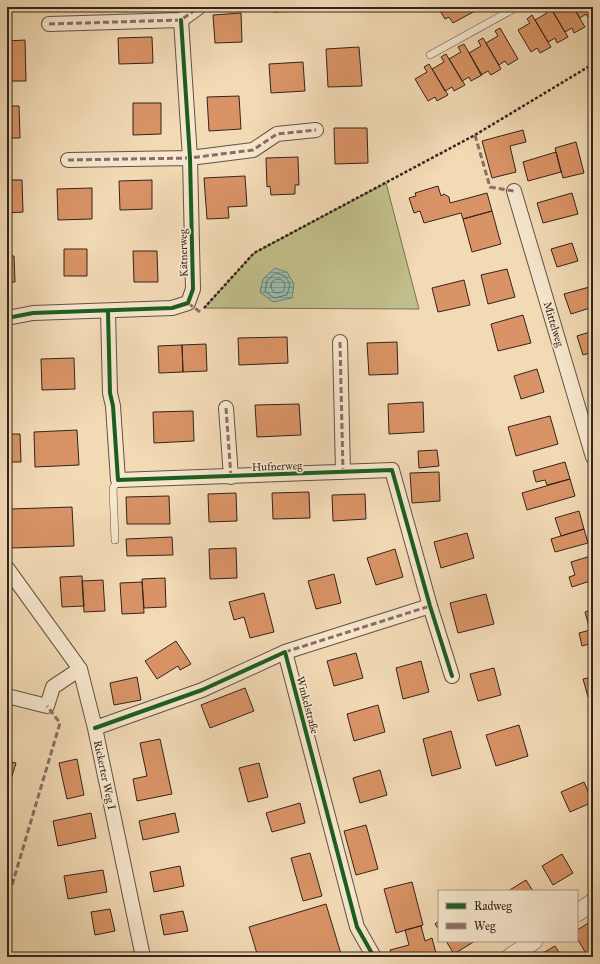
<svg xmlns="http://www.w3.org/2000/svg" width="600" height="964" viewBox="0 0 600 964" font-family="'IM FELL Great Primer',serif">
<defs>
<pattern id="water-rules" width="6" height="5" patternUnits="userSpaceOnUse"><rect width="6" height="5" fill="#9bbbad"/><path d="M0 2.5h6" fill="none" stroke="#7f988c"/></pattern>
</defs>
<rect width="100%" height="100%" fill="#f2dab5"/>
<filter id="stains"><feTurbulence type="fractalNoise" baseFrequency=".005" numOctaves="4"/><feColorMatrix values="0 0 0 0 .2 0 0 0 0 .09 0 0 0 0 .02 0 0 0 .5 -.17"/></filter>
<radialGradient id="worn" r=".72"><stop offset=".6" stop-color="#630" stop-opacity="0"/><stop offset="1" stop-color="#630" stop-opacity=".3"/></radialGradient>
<!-- green -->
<path fill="#c0be8a" stroke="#7a7154" d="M 386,183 L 419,309 L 204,308 L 254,253 Z"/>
<!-- water -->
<path fill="url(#water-rules)" stroke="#717f73" d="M 275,268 L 287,272 L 294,284 L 292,298 L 273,302 L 260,292 L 263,279 Z"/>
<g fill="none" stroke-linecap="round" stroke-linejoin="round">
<!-- shore -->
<path stroke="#677065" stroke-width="1" d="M 276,273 L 285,276 L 290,284 L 287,295 L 274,298 L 265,291 L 267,281 Z
M271 286a7 7 0 1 1 14 0a7 7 0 1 1-14 0Z"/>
</g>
<!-- building -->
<path fill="#d99366" stroke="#33241d" d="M 273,7 L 297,7 L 297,11 L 273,12 Z
M 442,7 L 473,7 L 475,11 L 453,23 L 449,17 L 445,19 L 439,9 Z
M 546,7 L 550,7 L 568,37 L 557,43 L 555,38 L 548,42 L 535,20 L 547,13 L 544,8 Z
M 557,7 L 573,7 L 585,27 L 574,33 L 572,28 L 565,32 L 552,10 Z
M 573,7 L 593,7 L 593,17 L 589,19 L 586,14 L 580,18 Z
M 241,13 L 242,42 L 215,43 L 213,15 Z
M 532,15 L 551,47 L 540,53 L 537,48 L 531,52 L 518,30 L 530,23 L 527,19 Z
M 500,28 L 518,59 L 508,65 L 505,61 L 499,65 L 486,43 L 498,36 L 495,31 Z
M 152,37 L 153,63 L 119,64 L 118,38 Z
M 483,38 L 501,69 L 491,75 L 488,71 L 481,75 L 469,53 L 481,46 L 478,41 Z
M 25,40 L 26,81 L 7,81 L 7,41 Z
M 464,44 L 482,75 L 471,81 L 469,77 L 462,81 L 449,59 L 461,52 L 458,47 Z
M 359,47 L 362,86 L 328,87 L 326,49 Z
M 446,54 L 465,85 L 454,91 L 452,87 L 445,91 L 432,69 L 444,62 L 441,57 Z
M 303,62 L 305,91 L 271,93 L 269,64 Z
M 429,64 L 448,95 L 437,101 L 435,97 L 428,101 L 415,79 L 427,72 L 424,67 Z
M 239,96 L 241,129 L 209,131 L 207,97 Z
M 133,103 L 161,103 L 161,134 L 133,135 Z
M 7,106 L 19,106 L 20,138 L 7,138 Z
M 334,128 L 367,128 L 368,163 L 335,164 Z
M 523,130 L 526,142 L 510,146 L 516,172 L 492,178 L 482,141 Z
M 576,142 L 584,173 L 563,178 L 555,148 Z
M 556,152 L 561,172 L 528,181 L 523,162 Z
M 298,157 L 299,185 L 295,185 L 295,194 L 271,195 L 270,186 L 267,187 L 266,158 Z
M 245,176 L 247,206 L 228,207 L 229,218 L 207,219 L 204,178 Z
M 7,180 L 22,180 L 23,212 L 7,213 Z
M 152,180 L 152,209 L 120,210 L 119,181 Z
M 438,186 L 441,196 L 444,194 L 449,197 L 450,203 L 487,193 L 492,211 L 463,219 L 461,213 L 424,223 L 420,211 L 414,213 L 409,198 L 416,196 L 415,193 Z
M 92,188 L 92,219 L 58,220 L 57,189 Z
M 572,193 L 578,214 L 543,223 L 537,203 Z
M 492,211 L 501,244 L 472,252 L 463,219 Z
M 572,243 L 578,261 L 557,267 L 551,249 Z
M 64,249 L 87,249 L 87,276 L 64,276 Z
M 133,251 L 157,251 L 158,282 L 134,282 Z
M 7,256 L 14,256 L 15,282 L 7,282 Z
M 507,269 L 515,297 L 488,304 L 481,275 Z
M 464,280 L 470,305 L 438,312 L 432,288 Z
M 593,286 L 593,307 L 571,314 L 564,294 Z
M 523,315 L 531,343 L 498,351 L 491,324 Z
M 593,331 L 593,352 L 583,355 L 577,336 Z
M 287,337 L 288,363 L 239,365 L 238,338 Z
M 397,342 L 398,374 L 369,375 L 367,343 Z
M 206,344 L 207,371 L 183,372 L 182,345 Z
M 182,345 L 183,372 L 159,373 L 158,346 Z
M 74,358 L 75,389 L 42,390 L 41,359 Z
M 537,369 L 544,392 L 521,399 L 514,376 Z
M 593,379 L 593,392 L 589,380 Z
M 423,402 L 424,432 L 389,434 L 388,404 Z
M 299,404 L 301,435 L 257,437 L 255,405 Z
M 193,411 L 194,441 L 154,443 L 153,412 Z
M 550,416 L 558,444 L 516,456 L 508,427 Z
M 77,430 L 79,465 L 35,467 L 34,432 Z
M 7,434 L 20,434 L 21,462 L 7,462 Z
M 437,450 L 439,466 L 419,468 L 418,451 Z
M 565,462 L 570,479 L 547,485 L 545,480 L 536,482 L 533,471 Z
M 439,472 L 440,501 L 412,503 L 410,473 Z
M 570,479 L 575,496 L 527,510 L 522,493 Z
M 309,492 L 310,518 L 273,519 L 272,493 Z
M 236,493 L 237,521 L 209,522 L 208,494 Z
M 365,494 L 366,519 L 333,521 L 332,495 Z
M 169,496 L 170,524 L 127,524 L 126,497 Z
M 72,507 L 74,546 L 11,548 L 10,509 Z
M 579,511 L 584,529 L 561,536 L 555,518 Z
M 584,529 L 588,543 L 555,552 L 551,539 Z
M 467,533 L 474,558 L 441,568 L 434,542 Z
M 172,537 L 173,555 L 127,556 L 126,539 Z
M 236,548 L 237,578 L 210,579 L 209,549 Z
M 395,549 L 403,577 L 376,585 L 367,558 Z
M 591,556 L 593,580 L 572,587 L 569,577 L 575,575 L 571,562 Z
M 334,574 L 341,603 L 316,609 L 308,581 Z
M 82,576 L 84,606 L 62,607 L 60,577 Z
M 165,578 L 166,607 L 144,608 L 142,579 Z
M 103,580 L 105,611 L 84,612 L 82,581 Z
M 142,582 L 144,613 L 122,614 L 120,583 Z
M 264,593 L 274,632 L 250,638 L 244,617 L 234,620 L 229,602 Z
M 486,594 L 494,624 L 458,633 L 450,603 Z
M 593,609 L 593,643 L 582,646 L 579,633 L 590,630 L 585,612 Z
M 176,641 L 191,664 L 180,670 L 178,666 L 157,679 L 145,661 Z
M 356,653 L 363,678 L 334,686 L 327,661 Z
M 421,661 L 429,692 L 403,699 L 396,668 Z
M 494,668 L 501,695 L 478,701 L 470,674 Z
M 137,677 L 141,700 L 114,705 L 110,683 Z
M 593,677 L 593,696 L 588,697 L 583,679 Z
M 245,688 L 254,711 L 210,728 L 201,705 Z
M 378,705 L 385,732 L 354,741 L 347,714 Z
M 593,710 L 593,726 L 588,711 Z
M 519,725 L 528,756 L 496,766 L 486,735 Z
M 451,731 L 461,768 L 432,776 L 423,739 Z
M 160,739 L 172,794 L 137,801 L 133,779 L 147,776 L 140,743 Z
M 77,759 L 84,795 L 67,799 L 59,763 Z
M 7,761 L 16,763 L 7,792 Z
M 259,763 L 268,797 L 248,802 L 239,768 Z
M 380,770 L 387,795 L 360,803 L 353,778 Z
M 584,782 L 593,802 L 570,812 L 561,792 Z
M 300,803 L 305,823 L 272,832 L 266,813 Z
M 91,813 L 96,838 L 58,846 L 53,821 Z
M 175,813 L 179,832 L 143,840 L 139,821 Z
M 366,825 L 378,869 L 356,875 L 344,831 Z
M 310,853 L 322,896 L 303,901 L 291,858 Z
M 562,854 L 573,873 L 553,885 L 542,866 Z
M 180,866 L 184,886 L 154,892 L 150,872 Z
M 103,870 L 107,892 L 68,899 L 64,876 Z
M 526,880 L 533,891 L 508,891 Z
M 412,882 L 423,925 L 396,933 L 384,889 Z
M 326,904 L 341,954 L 333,957 L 258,957 L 249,927 Z
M 110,909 L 115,931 L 95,935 L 91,912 Z
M 183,911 L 188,931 L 164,935 L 160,915 Z
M 439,921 L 439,930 L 435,924 Z
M 590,922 L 593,927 L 593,957 L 588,957 L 577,938 L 577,930 Z
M 421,926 L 425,941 L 432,938 L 437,957 L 392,957 L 390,950 L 409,945 L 405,930 Z
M 446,941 L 475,941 L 454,954 Z
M 555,946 L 562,957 L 536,957 Z"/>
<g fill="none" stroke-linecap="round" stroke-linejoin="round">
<!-- service casing -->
<g stroke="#635243" stroke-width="8">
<path id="service" d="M 430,55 L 517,7
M 115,540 L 113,488 L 118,480"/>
</g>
<!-- minor casing -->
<g stroke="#635243" stroke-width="16">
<path id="minor" d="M 49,24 L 181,20 L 199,7
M 68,160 L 190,158 L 253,150 L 277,134 L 316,130
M 514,191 L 593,457
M 108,312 L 110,393 L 113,406 L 118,480 L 392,470 L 430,606 L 452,676
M 7,318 L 33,313 L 172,308 L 188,303 L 193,289 L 190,158 L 181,20
M 340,342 L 343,472
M 226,408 L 231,477
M 7,568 L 80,669 L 95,728 L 143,957
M 285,652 L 430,606
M 7,696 L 47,706 L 53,687 L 80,669
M 95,728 L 202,690 L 285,652 L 357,927 L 374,957"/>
</g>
<!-- tertiary casing -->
<g stroke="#635243" stroke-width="18">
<path id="tertiary" d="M 577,913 L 593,902
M 510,957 L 534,941"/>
</g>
<!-- path -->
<path stroke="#33241d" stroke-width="2.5" stroke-dasharray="3 2" stroke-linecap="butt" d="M 204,308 L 254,253 L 475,135 L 593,64"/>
<!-- service -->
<use href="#service" stroke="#f7e7cf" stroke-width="7"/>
<!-- minor -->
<use href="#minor" stroke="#f7e7cf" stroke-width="14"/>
<!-- tertiary -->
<use href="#tertiary" stroke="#f7e7cf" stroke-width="17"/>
<!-- quiet -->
<path stroke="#8d6e63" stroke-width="3" stroke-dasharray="6 3" stroke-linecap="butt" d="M 49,24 L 181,20 L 199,7
M 475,135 L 490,187 L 514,191
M 68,160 L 190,158 L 253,150 L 277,134 L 316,130
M 188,303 L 200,312
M 340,342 L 343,472
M 226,408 L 231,477
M 285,652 L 430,606
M 7,902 L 60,723 L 47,706"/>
<!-- cycleway casing -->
<g stroke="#f7e7cf" stroke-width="6">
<path id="cycleway" d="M 108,312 L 110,393 L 113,406 L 118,480 L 392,470 L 430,606 L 452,676
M 7,318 L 33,313 L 172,308 L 188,303 L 193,289 L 190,158 L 181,20
M 95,728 L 202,690 L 285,652 L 357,927 L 374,957"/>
</g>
<!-- cycleway -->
<use href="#cycleway" stroke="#1b5e20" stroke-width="4"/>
</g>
<g text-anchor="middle" stroke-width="3.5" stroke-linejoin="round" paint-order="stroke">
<!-- street labels -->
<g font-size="11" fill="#33241d" stroke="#f7e7cf">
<text transform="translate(183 253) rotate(-91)" y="4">Kätnerweg</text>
<text transform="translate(554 324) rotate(73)" y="4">Mittelweg</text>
<text transform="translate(277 466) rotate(-2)" y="4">Hufnerweg</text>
<text transform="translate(308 705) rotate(75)" y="4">Winkelstraße</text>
<text transform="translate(105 775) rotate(78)" y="4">Rickerter Weg I</text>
</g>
</g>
<!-- margin -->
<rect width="600" height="964" fill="none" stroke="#f2dab5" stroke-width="24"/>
<rect x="8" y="8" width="584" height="948" fill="none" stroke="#33241d" stroke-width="2"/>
<rect x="12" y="12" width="576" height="940" fill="none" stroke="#33241d"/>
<!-- legend -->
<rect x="438" y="890" width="140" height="52" fill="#f7e7cf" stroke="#a99988"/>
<rect x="446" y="903" width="20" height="6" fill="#1b5e20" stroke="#a99988"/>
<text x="474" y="910" font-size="12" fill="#33241d">Radweg</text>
<rect x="446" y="923" width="20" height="6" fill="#8d6e63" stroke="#a99988"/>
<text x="474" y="930" font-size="12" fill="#33241d">Weg</text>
<rect width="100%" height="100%" filter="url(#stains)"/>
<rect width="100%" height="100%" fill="url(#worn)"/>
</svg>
